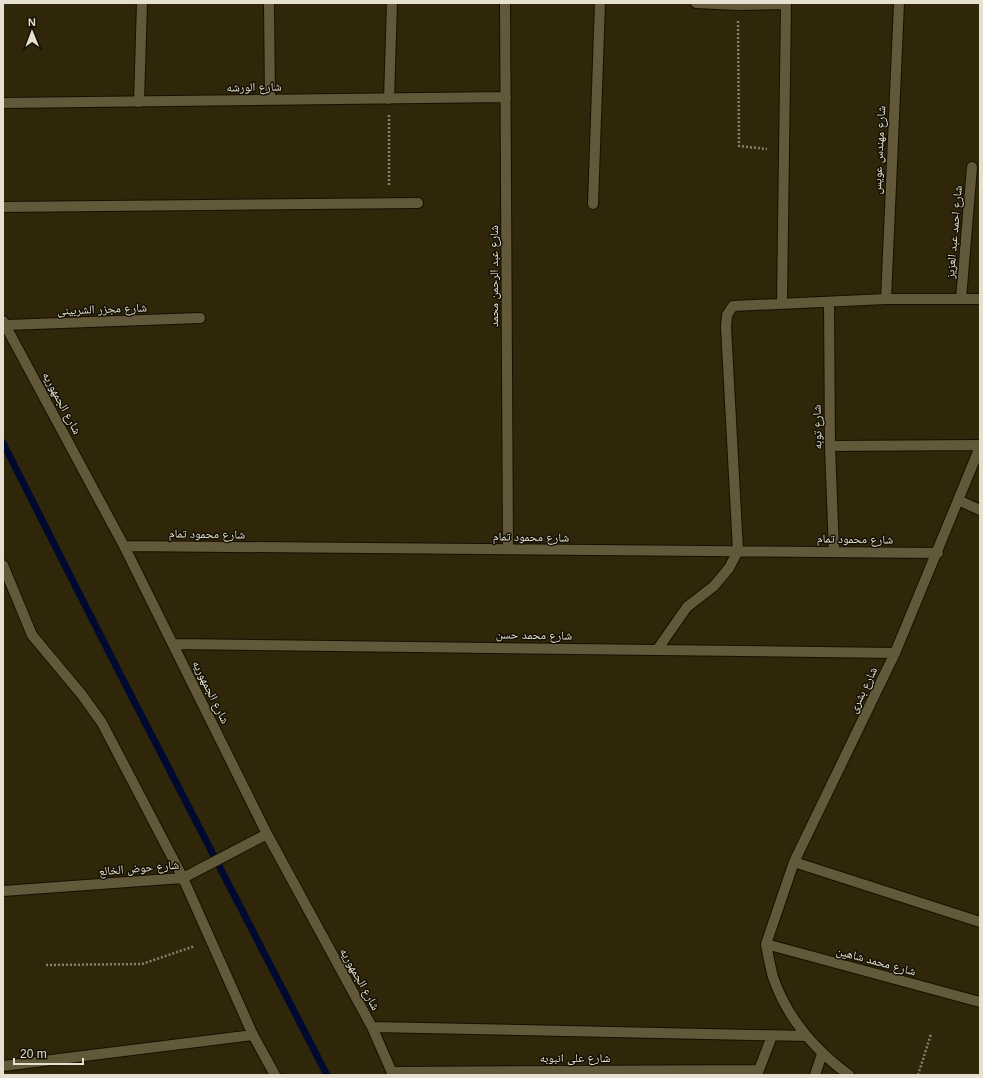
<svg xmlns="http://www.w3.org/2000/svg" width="983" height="1078" viewBox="0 0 983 1078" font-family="Arial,'Noto Naskh Arabic',sans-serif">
<rect width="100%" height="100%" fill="#30270a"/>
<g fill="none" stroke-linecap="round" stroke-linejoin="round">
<!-- stream -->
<path stroke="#000930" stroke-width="7" d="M 3,443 L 118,670 L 327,1075"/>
<!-- minor casing -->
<g stroke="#180f00" stroke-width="12">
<path id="minor" d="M 269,3 L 270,100
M 505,3 L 508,549
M 696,3 L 738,5 L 786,4
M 389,99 L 392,3
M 139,102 L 142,3
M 3,103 L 506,97
M 593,204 L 600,3
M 3,207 L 418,203
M 886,299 L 899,3
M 961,299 L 972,167
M 782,302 L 786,3
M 829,302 L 830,446 L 834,552
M 3,321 L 124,546 L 267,834 L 372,1027 L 393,1075
M 6,325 L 200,318
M 830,446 L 980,445
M 958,500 L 980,510
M 124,546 L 938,553
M 3,565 L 32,635 L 82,695 L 102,723 L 183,878 L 253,1035 L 275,1075
M 173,644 L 895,653
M 657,650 L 687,607 L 714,586 L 729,568 L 738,551 L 726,327 L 727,315 L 733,306 L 886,299 L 980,299
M 794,862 L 980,922
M 3,891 L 183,878 L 267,834
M 766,944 L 794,862 L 895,653 L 980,447
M 766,944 L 980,1002
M 766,944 C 768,955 770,966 773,977 C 787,1018 815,1050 849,1075
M 372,1027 L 806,1036
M 3,1066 L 253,1035
M 392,1072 L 759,1070
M 757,1075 L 772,1036
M 815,1075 L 822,1054"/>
</g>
<!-- path -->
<path stroke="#88816a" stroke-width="2.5" stroke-dasharray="2 2" stroke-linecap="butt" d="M 738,21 L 739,146 L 767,149
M 389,115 L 389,186
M 46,965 L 142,964 L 195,946
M 918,1075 L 931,1034"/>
<!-- minor -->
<use href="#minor" stroke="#62583a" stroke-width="10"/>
</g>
<g text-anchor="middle" stroke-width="3" stroke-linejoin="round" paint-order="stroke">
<!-- street labels -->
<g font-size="12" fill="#e5e0cf" stroke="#141005">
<text transform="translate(254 87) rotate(-1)" y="4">شارع الورشه</text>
<text transform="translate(879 150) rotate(-87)" y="4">شارع مهندس عويس</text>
<text transform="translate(954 232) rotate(-85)" y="4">شارع احمد عبد العزيز</text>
<text transform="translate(494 276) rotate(-90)" y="4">شارع عبد الرحمن محمد</text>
<text transform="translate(102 309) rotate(-2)" y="4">شارع مجزر الشربينى</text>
<text transform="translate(62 403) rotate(62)" y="4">شارع الجمهوريه</text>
<text transform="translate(817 427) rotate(-91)" y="4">شارع توبه</text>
<text transform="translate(207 534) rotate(1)" y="4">شارع محمود تمام</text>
<text transform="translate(531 537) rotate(1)" y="4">شارع محمود تمام</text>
<text transform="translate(855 539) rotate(1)" y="4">شارع محمود تمام</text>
<text transform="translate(534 635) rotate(1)" y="4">شارع محمد حسن</text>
<text transform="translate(863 690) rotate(-64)" y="4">شارع بشرى</text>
<text transform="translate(211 692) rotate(64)" y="4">شارع الجمهوريه</text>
<text transform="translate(139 868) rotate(-5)" y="4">شارع حوض الخالع</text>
<text transform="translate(876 961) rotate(15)" y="4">شارع محمد شاهين</text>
<text transform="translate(360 979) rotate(61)" y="4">شارع الجمهوريه</text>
<text x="575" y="1062">شارع على انبوبه</text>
</g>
</g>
<!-- border -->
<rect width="983" height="1078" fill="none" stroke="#e5e0cf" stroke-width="8"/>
<!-- north arrow -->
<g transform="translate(32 32) rotate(359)" stroke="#141005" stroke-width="3" paint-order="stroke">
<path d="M0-3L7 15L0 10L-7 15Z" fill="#e5e0cf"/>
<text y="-6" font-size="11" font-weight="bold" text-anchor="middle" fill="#e5e0cf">N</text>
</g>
<!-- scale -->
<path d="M14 1058v6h69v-6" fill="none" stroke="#e5e0cf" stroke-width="2"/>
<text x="20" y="1058" font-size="12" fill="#e5e0cf" stroke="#141005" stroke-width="3" paint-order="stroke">20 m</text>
</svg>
